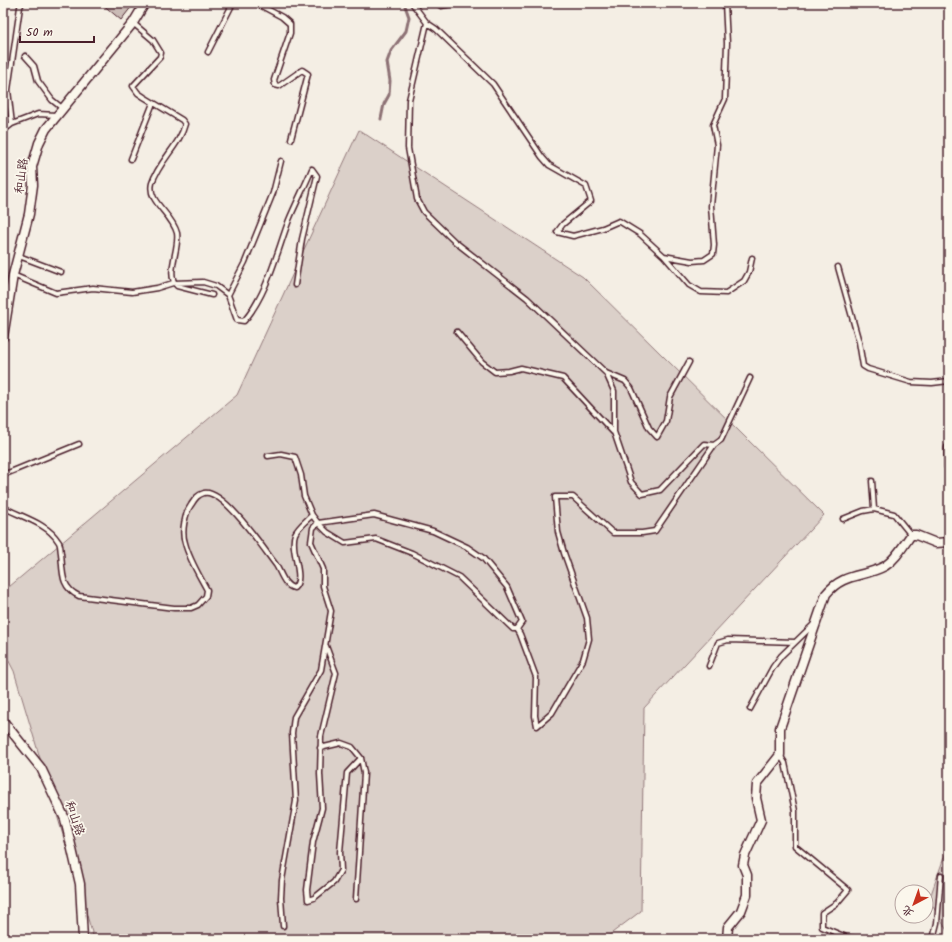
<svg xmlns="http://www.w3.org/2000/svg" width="952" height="942" viewBox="0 0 952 942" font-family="Kalam,'LXGW WenKai TC',sans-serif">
<rect width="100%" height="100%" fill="#f4eee4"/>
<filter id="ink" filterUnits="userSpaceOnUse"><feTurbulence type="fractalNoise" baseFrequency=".025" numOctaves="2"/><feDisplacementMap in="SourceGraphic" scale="8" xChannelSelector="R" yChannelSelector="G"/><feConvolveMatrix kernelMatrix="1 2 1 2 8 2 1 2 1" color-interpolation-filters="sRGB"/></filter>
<g filter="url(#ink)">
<!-- green -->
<path fill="#dbd0c9" stroke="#92787a" d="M 359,130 L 583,277 L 824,515 L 644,708 L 641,911 L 604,939 L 94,939 L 14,671 L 3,650 L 3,592 L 237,395 Z
M 949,843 L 949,934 L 929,900 Z"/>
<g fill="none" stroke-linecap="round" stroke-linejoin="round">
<!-- stream -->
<path stroke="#8d7174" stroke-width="3" d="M 3,28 L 6,9 L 9,3
M 381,119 L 384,104 L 389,95 L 390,81 L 387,62 L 391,51 L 406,31 L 409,17 L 404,3"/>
</g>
<!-- building -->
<path fill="#cabbb6" stroke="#4a1f2b" d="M 101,3 L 128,3 L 132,6 L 121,20 Z"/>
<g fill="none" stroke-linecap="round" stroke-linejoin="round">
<!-- lane casing -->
<g stroke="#4a1f2b" stroke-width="7">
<path id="lane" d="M 256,3 L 282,17 L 290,24 L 290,33 L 274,80 L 275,85 L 279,86 L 302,70 L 308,74 L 291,139
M 412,3 L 427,23
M 437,3 L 441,6 L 458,3
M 133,23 L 153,40 L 161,53 L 160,57 L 133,86 L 138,93 L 144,97 L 182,120 L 185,124 C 180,145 159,161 152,183 C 147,202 172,213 177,233 C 180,248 165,275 177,286 L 212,295
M 208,52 L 233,3
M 25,56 L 34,66 L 38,81 L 52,100 L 62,108
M 12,124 L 8,90 L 20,7 L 22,3
M 3,131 L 12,124 L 38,114 L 56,115
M 131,159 L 153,103
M 19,256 L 61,272
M 664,256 L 689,285 L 701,292 L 726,293 L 744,281 L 749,272 L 752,258
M 838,267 L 859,342 L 863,366 L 868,369 L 911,382 L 932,383 L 949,381
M 13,275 L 56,293 L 93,288 L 132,292 L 157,288 L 173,283 L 203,282 L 216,286 L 228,295 L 237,320 L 244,321 C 267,295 277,252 289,220 C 296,203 305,186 312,169 L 317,176 L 302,239 L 295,285
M 228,295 L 245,262 L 273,193 L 281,161
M 457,332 L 482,362 L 495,372 L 509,371 L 521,368 L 563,378 L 613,432
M 606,373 L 527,298 L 454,241 L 424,212 L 417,199 L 408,148 L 409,100 L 427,23 L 436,29 L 493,84 L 542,157 L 549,165 L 586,186 L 591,201 L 563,224 L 557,232 L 573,236 L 603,228 L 619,221 L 640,234 L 664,256 L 692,261 L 704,260 L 713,254 L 714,245 L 711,206 L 717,145 L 713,125 L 725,99 L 727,43 L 725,3
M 714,445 L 721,440 L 750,378
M 268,456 L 281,454 L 295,457 L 301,475 L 304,496 L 312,515 L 318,523 L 327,532 L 345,543 L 376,539 L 412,553 L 459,577 L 513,629 L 517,629
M 3,475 L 79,444
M 872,481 L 874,509
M 3,507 C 21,517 47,523 58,541 C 61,544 60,549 61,553 C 63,571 60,587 79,596 L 174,608 L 191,608 L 198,605 L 206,596 L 207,590 C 199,575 189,559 185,543 C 181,532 185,513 191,505 C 195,499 197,495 204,493 C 224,489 265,551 276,565 C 281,573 284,586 294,588 C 306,578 289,550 295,534 C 298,527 306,521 312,515
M 843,519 L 863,511 L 874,509 L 894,514 L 911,535
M 326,646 L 336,673 L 321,736 L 320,774 L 322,808 L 313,842 L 307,890 L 308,900 L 314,898 L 334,882 L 341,870 L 340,852 L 347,773 L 361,758 L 364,773 L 356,899
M 709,666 L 718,643 L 728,640 L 795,642
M 750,709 L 773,667 L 781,656 L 813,625
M 320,748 L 341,743 L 352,747 L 361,758
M 780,755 L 785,763 L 795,811 L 795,846 L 848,890 L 837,903 L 822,913 L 822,927 L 846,937 L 857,939
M 283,926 L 281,898 L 282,880 L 296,801 L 292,733 L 294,717 L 321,670 L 331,611 L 323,586 L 323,569 L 311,542 L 313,528 L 318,523 L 374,515 L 433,531 L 467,547 L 483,558 L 507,587 L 522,622 L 517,629 L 520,634 L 536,677 L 535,716 L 537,726 L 552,713 L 583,660 L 589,639 L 587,618 L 564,553 L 558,532 L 555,497 L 573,497 L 613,533 L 642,533 L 655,531 L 714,445 L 704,444 L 660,490 L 642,494 L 631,482 L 614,432 L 614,391 L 606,373 L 625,381 L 631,388 L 649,428 L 657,437 L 666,421 L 670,397 L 689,362
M 933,939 L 937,923 L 941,875"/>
</g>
<!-- street casing -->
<g stroke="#4a1f2b" stroke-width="11">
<path id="street" d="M 3,337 L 13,275 L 29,214 L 33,185 L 32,167 L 39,143 L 46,129 L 133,23 L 145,3
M 949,448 L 949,467
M 3,721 L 41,768 L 65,819 L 80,884 L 83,939
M 727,939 L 728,927 L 741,911 L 747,895 L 747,875 L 743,865 L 745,855 L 761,820 L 756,798 L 757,784 L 780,755 L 780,728 L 826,594 C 844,572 863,578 885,566 C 896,559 903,546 911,535 L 916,535 L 936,543 L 949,542"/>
</g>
<!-- lane -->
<use href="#lane" stroke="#fbf7ec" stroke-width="4"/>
<!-- street -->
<use href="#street" stroke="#fbf7ec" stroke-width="8"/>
</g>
</g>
<g text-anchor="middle" stroke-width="3.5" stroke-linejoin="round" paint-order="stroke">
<!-- street labels -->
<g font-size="12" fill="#4a1f2b" stroke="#fbf7ec">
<text transform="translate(21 176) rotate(-83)" y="4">和山路</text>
<text transform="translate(75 818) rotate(71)" y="4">和山路</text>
</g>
</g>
<!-- margin -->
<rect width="952" height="942" fill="none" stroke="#fbf7ec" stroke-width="16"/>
<rect x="8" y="8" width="936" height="926" fill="none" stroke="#4a1f2b" stroke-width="1.5" filter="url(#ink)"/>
<!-- north arrow -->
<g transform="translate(914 904) rotate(221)"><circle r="19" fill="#fbf7ec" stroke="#b4a19f"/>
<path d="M0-3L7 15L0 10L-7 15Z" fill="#c8321e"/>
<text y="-6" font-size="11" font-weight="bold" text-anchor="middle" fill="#4a1f2b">北</text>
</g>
<!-- scale -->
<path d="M20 36v6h74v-6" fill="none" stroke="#4a1f2b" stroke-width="2"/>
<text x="26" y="36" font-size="12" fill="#4a1f2b" stroke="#fbf7ec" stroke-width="3" paint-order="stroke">50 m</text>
</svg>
